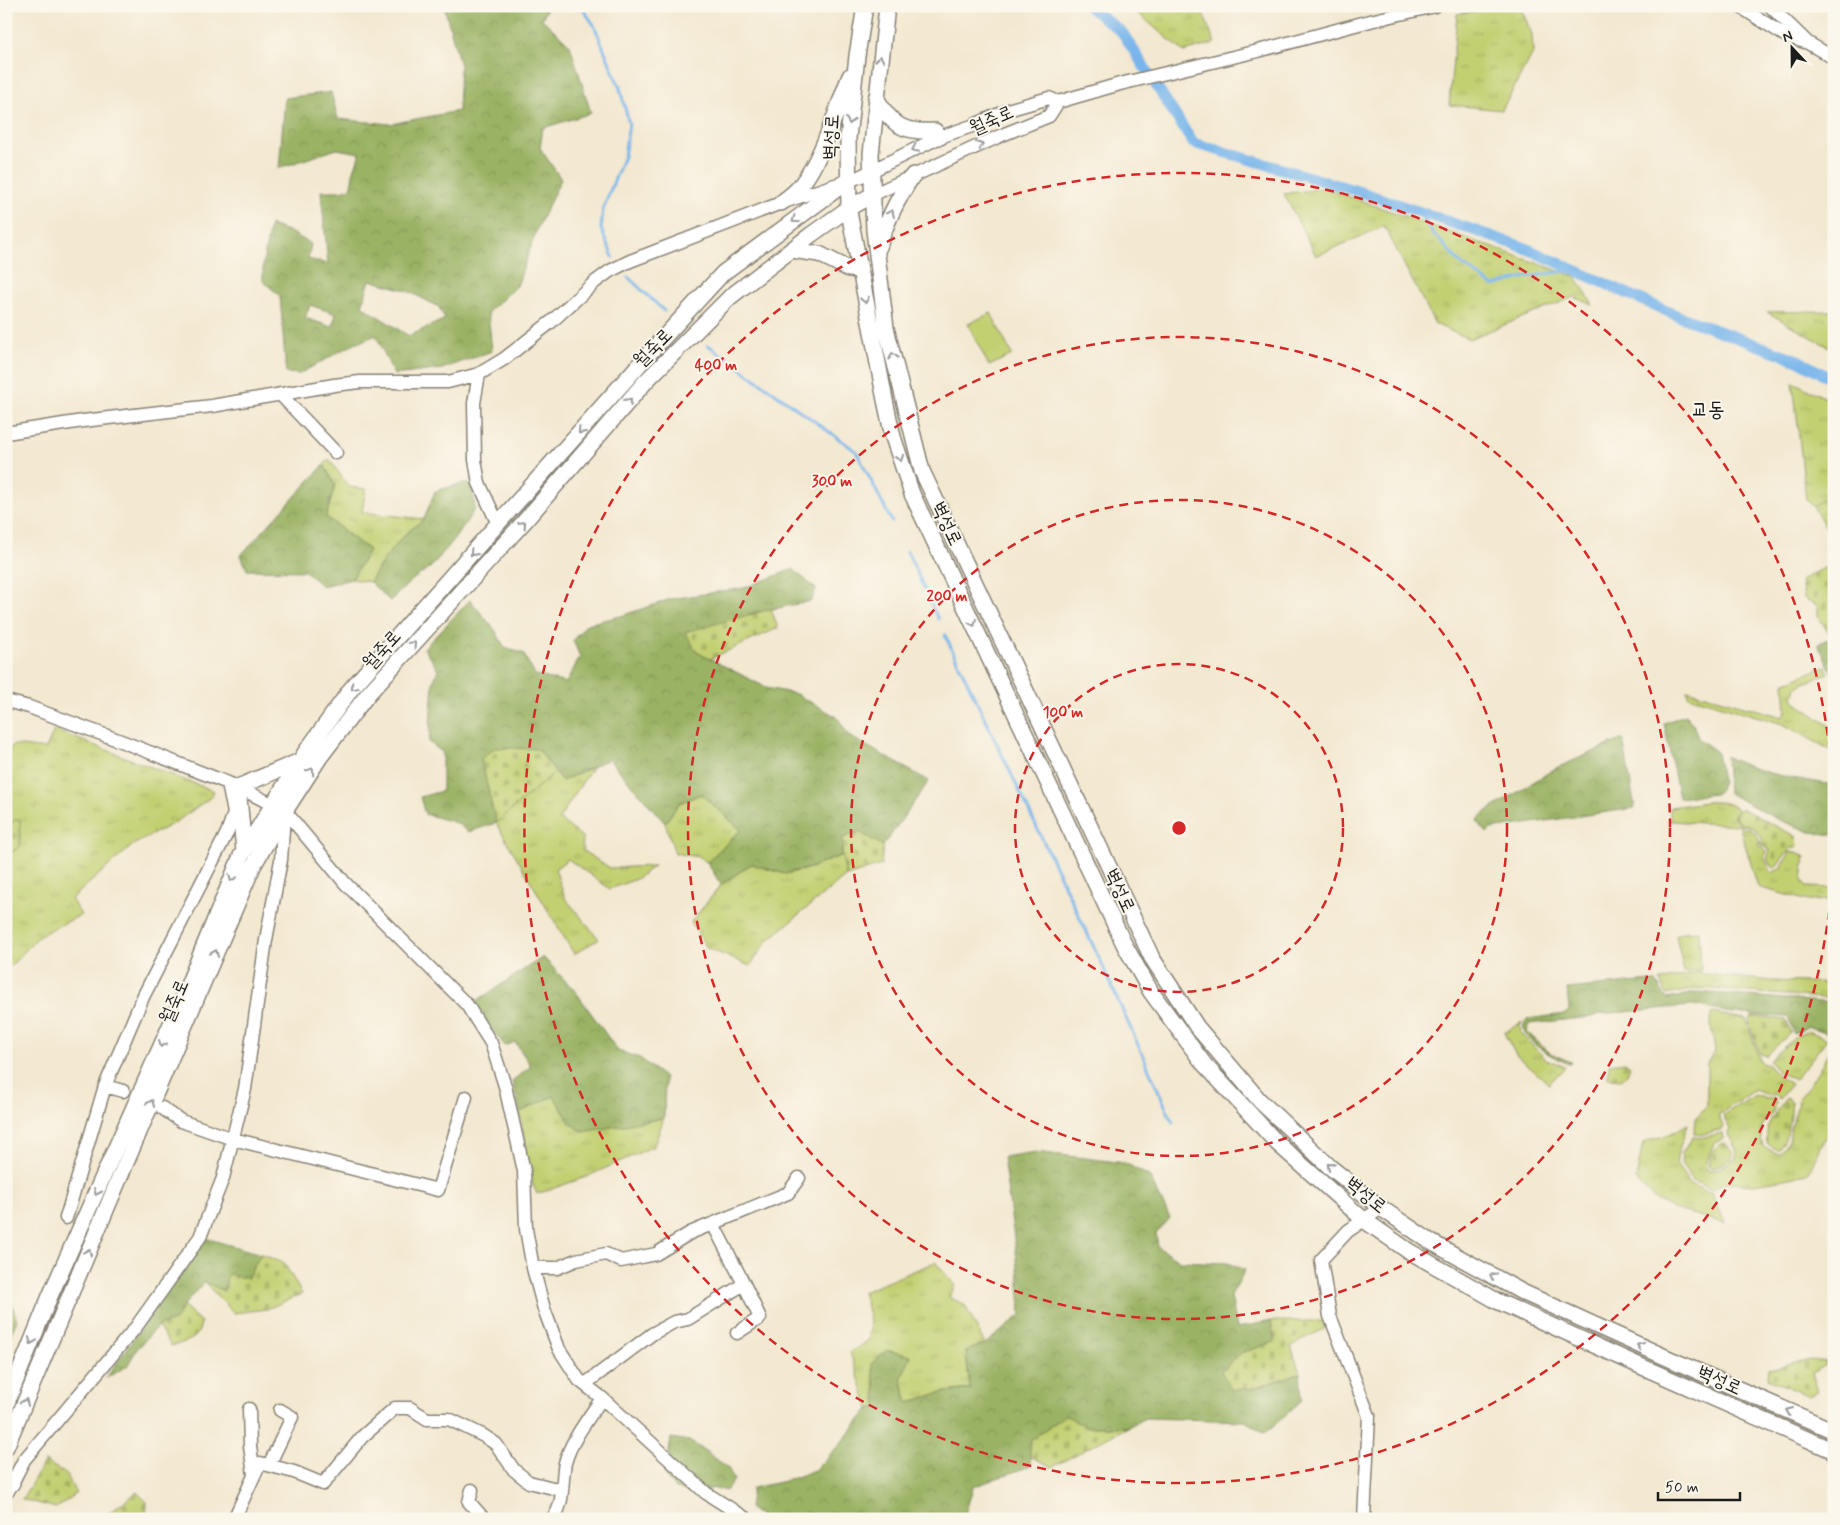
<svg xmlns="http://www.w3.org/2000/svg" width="1840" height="1525" viewBox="0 0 1840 1525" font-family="Mynerve,'Poor Story',sans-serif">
<defs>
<pattern id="grass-tufts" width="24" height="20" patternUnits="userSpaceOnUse" patternTransform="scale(1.25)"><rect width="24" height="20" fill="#c3d072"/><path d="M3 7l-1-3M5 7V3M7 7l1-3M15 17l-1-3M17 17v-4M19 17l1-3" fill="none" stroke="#a7b262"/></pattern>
<pattern id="forest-crowns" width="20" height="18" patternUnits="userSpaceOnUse" patternTransform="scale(1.25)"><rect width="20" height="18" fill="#9ab264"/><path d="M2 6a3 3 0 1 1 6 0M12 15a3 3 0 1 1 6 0" fill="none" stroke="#849856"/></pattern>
<pattern id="cemetery-stones" width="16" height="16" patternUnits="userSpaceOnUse" patternTransform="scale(1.25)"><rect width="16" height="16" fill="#c3d072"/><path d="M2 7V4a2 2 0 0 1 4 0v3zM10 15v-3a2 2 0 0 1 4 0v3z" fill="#a7b262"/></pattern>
<pattern id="park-dots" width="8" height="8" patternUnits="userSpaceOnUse" patternTransform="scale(1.25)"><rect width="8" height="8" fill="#c3d072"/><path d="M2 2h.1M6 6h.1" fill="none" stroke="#a7b262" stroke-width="1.8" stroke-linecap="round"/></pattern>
</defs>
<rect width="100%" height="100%" fill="#fbf7ec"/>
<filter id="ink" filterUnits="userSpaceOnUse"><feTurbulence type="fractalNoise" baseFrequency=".02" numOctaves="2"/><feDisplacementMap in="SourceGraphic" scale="10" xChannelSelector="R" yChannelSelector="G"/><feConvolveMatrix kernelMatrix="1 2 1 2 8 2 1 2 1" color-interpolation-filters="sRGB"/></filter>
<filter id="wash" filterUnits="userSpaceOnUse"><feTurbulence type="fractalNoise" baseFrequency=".0096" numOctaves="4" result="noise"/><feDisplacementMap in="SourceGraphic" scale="20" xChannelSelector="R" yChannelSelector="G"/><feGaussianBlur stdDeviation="1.12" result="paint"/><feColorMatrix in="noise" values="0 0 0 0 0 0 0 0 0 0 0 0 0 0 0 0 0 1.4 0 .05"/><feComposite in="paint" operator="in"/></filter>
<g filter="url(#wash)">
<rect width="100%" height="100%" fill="#f3e8d0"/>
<!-- grass -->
<path fill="url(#grass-tufts)" stroke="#707647" d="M 1129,6 L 1200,6 L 1215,43 L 1184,52 Z
M 1496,6 L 1520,6 L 1532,34 L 1533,53 L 1502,110 L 1449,105 L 1457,14 Z
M 1325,188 L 1576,277 L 1593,305 L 1574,297 L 1469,339 L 1435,324 L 1384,226 L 1316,256 L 1284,194 Z
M 1834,311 L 1834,350 L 1767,312 Z
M 1793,382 L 1834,402 L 1834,490 L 1813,507 L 1806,500 Z
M 329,459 L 349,487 L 366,489 L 362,512 L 424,519 C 400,538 386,556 370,582 L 352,579 L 369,550 L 326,517 L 335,485 L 324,465 Z
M 1826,666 L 1828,673 L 1796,687 L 1793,696 L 1795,702 L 1834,729 L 1834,752 L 1783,724 L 1688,696 L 1687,690 L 1783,717 L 1786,711 L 1784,683 Z
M 54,730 L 214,791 L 211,797 L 176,822 L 133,845 L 71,899 L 81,915 L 40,935 L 6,971 L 6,856 L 20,846 L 8,828 L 6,828 L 6,752 L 14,745 L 46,749 Z
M 593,766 L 559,819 L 582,837 L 583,851 L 610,868 L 654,866 L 636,879 L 610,889 L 568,859 L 555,869 L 565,898 L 599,939 L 574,954 L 496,823 L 555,772 L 562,781 Z
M 701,794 L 741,830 L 707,862 L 699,857 L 675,853 L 665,823 L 679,803 Z
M 1707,802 C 1719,802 1728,801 1738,810 L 1733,816 L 1743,828 L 1751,828 L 1760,841 L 1759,845 L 1767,851 L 1764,858 L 1772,873 L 1781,868 L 1790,852 L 1797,852 L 1805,857 L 1802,880 L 1806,887 L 1834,888 L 1834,900 L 1808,901 L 1758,887 L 1739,825 L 1670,821 L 1670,807 Z
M 842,855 L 846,876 L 767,941 L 750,966 L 707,948 L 691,922 L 721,885 L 751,864 L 785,874 L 810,868 Z
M 1699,931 L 1701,971 L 1684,972 L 1676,935 L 1684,932 Z
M 1697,973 L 1772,981 L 1834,983 L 1834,999 L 1700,988 L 1667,995 L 1660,981 Z
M 1712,1013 L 1746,1019 L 1761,1063 L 1768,1065 L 1777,1075 L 1791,1084 L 1779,1099 L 1774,1094 L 1766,1095 L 1755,1090 L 1718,1115 L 1724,1126 L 1723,1129 L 1700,1135 L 1694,1133 L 1695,1119 L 1707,1105 L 1707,1063 L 1715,1051 L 1710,1019 Z
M 1522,1022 L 1520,1027 L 1521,1034 L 1546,1059 L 1565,1067 L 1549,1084 L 1516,1055 L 1504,1033 Z
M 1809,1031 L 1827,1039 L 1795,1080 L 1779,1072 L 1769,1061 L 1796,1036 Z
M 1834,1045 L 1834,1131 L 1824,1140 L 1809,1172 L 1791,1178 L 1748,1185 L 1726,1182 L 1713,1190 L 1693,1181 L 1681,1163 L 1682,1153 L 1693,1137 L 1700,1138 L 1722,1133 L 1723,1139 L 1714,1143 L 1705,1164 L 1708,1171 L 1716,1170 L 1736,1158 L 1737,1151 L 1728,1134 L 1730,1129 L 1723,1115 L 1755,1095 L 1766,1099 L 1773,1098 C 1783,1109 1763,1119 1761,1130 C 1760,1135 1762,1142 1763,1147 L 1779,1154 L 1788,1142 L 1799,1097 L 1804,1093 Z
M 554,1096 L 570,1123 L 643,1121 L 664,1118 L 654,1146 L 586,1177 L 537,1194 L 530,1177 L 520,1112 Z
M 1688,1124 L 1678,1153 L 1676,1164 L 1690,1184 L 1712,1194 L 1725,1223 L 1673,1209 L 1653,1198 L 1636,1180 L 1643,1142 L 1670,1134 Z
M 935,1262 L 955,1285 L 949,1297 L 965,1305 L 985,1344 L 966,1351 L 970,1389 L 939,1393 L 908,1403 L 901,1379 L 877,1408 L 869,1409 L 850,1352 L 869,1340 L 870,1320 L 863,1292 Z"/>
<!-- forest -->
<path fill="url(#forest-crowns)" stroke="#5b6740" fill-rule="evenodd" d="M 444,6 L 548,6 L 542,19 L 570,45 L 591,113 L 543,128 L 540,148 L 561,179 L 537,229 L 517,286 L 488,312 L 492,351 L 442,369 L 394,375 L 376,335 L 346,348 L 299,374 L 286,373 L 280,296 L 263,281 L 263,264 L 270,225 L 288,231 L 311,244 L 308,259 L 328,264 L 321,191 L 341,191 L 351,188 L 353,174 L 360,153 L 337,149 L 279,168 L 285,98 L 331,92 L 338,119 L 390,124 L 458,111 L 460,65 ZM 370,280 L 408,291 L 439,307 L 445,319 L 409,336 L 362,306 ZM 310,305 L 336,314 L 332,327 L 305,318 Z
M 324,465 L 335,485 L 326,517 L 369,550 L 352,579 L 322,586 L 305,571 L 247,570 L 241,555 Z
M 460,484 L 472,484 L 475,509 L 453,541 L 431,567 L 412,580 L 390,601 L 370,582 L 383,560 L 404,535 L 424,519 L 435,491 Z
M 793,569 L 816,589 L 811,601 L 749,614 L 697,652 L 767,688 L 796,694 L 837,717 L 849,736 L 929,781 L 883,846 L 858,832 L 843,838 L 842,855 L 810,868 L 785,874 L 751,864 L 721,885 L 707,862 L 741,830 L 701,794 L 679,803 L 665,823 L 609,759 L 562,781 L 538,749 L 481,759 L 496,823 L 468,832 L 457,823 L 425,814 L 420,797 L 442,791 L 442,752 L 429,742 L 433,683 L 438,670 L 424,648 L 470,600 L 495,630 L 505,648 L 523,653 L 535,675 L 566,683 L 580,657 L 573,640 L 587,624 L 621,616 L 671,599 L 744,588 Z
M 1827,639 L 1834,650 L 1834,677 L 1818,644 Z
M 1685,715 L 1693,724 L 1698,738 L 1717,752 L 1722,781 L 1720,790 L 1714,794 L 1679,798 L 1664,723 Z
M 1623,739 L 1635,808 L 1491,829 L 1487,833 L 1477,821 L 1483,814 L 1554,769 Z
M 1726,756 C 1757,774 1799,779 1834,785 L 1834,835 L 1811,832 L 1779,820 L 1728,793 Z
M 543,957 L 576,992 L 618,1051 L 640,1058 L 665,1078 L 664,1118 L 583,1132 L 570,1123 L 554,1096 L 520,1112 L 512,1081 L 531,1066 L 515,1042 L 505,1046 L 490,1027 L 475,1002 Z
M 1650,981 L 1656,982 L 1667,999 L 1699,992 L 1834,1003 L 1834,1030 L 1830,1034 L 1809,1027 L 1793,1034 L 1793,1030 L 1788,1017 C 1768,1015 1717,1015 1702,1005 L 1600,1014 L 1591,1017 L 1529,1024 L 1527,1032 L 1550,1053 L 1571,1062 L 1569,1064 C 1555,1058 1511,1037 1527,1019 L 1565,1014 L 1569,1010 L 1567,989 Z
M 1036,1152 L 1125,1163 L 1149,1176 L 1170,1218 L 1156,1234 L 1158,1247 L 1180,1261 L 1227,1263 L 1245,1270 L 1231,1296 L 1237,1328 L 1271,1321 L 1275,1342 L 1241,1353 L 1253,1388 L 1300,1373 L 1302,1400 L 1265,1433 L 1245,1421 L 1145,1418 L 1128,1427 L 1087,1427 L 1031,1440 L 1030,1466 L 973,1487 L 964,1519 L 764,1519 L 749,1508 L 752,1488 L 785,1481 L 815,1470 L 840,1444 L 869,1409 L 877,1408 L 872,1363 L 887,1350 L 911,1356 L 901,1379 L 908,1403 L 939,1393 L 970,1389 L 966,1351 L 985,1344 L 1021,1315 L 1018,1267 L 1003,1157 Z
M 205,1238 L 261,1254 L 247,1279 L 224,1291 L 204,1282 L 183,1306 L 175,1321 L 158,1326 L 137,1349 L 127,1366 L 106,1378 Z
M 6,1285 L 17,1320 L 6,1345 Z
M 671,1438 L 689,1441 L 707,1452 L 728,1468 L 734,1480 L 726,1491 L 715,1488 L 693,1494 L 676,1489 L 665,1477 Z"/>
<!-- cemetery -->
<path fill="url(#cemetery-stones)" stroke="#707647" d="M 1834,563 L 1834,642 L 1818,616 L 1818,606 L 1804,598 L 1801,580 Z
M 771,609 L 778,628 L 710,659 L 697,652 L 685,632 Z
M 495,748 L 538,749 L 555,772 L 496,823 L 481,759 Z
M 1741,808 L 1797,837 L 1798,846 L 1790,849 L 1775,868 L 1770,865 L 1767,859 L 1770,851 L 1761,844 L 1763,840 L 1752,826 L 1742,825 L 1734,816 Z
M 14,820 L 20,820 L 20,846 L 6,856 L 6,828 L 8,828 Z
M 859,832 L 883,846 L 881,865 L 846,876 L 842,855 L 843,838 Z
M 1752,1016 L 1786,1020 L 1791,1032 L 1766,1056 L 1760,1054 L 1749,1022 Z
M 1625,1062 L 1630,1066 L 1627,1074 L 1622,1079 L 1608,1078 L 1609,1064 Z
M 1786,1098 L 1791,1101 C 1792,1117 1789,1138 1778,1150 L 1767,1144 C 1764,1124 1775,1114 1786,1098 Z
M 1725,1143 L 1733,1152 L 1732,1158 L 1714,1168 L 1710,1168 L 1708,1165 C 1711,1153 1713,1145 1725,1143 Z
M 261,1254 L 284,1263 L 302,1294 L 267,1309 L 234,1313 L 204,1282 L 224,1291 L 228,1274 L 247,1279 Z
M 183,1306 L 201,1322 C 199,1341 187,1341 171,1346 L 158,1326 L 175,1321 Z
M 1271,1321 L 1321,1321 L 1326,1328 L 1291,1346 L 1300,1373 L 1253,1388 L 1232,1390 L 1221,1371 L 1241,1353 L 1275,1342 Z
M 1810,1360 L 1830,1362 L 1812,1373 L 1818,1391 L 1809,1396 L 1768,1378 L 1769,1369 Z
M 1065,1415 L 1087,1427 L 1128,1427 L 1052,1467 L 1030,1456 L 1031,1440 Z
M 45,1461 L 67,1475 L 76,1494 L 56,1508 L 22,1499 Z
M 137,1492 L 147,1502 L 146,1519 L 101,1519 Z"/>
<!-- park -->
<path fill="url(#park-dots)" stroke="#707647" d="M 1834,490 L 1834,540 L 1813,507 Z"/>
<!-- pitch -->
<path fill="#c3d072" stroke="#707647" d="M 991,313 L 1012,355 L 989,366 L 968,324 Z"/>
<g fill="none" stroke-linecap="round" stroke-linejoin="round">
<!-- stream -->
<path stroke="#78b5eb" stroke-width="3" d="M 581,6 L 594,25 L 620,88 L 629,124 L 624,156 L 603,209 L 601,229 L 613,257
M 1418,211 L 1432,232 L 1460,263 L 1493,286 L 1526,277 L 1573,270
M 628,277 L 664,311
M 708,345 L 856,451 L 892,522
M 907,551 L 938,619
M 945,635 L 1100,960 L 1173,1123"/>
<!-- canal -->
<path stroke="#78b5eb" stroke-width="11" d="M 1088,6 L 1122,32 L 1193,143 L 1361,192 L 1523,247 L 1678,316 L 1798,360 L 1834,380"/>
</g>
</g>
<g filter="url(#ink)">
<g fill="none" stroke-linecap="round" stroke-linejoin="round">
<!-- minor casing -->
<g stroke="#888276" stroke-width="15">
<path id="minor" d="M 1739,6 L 1786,36 L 1805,42
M 1770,6 L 1808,43 L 1834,58
M 872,195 L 1002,135 L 1049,116 L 1058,102 L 1120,84 L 1258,51 L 1370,21 L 1435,6
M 479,374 L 474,403 L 475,460 L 479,483 L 498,524
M 280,394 L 336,453
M 6,433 L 83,421 L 212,406 L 334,385 L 360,382 L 448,382 L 479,374 L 504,359 L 551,322 L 595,282 L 610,271 L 630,261 L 781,203 L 859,177 L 940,137 L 972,126 L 1011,109 L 1049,98 L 1058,102
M 6,701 L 29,707 L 126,743 L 238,787 L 285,811 L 345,883 L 467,1005 L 491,1043 L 505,1086 L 524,1171 L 526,1229 L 533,1268 L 544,1309 L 559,1349 L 579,1380 L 602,1398 L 706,1493 L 747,1519
M 105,1086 L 123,1091
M 162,1108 L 181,1121 L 233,1139 L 438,1190 L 466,1097
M 66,1218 L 105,1086 L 143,997 L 227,833 L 234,813 L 228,784
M 533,1268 L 557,1268 L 576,1260 L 606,1254 L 621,1261 L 656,1254 L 690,1233 L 788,1193 L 799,1178
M 737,1333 L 760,1318 L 744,1284
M 585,1384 L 652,1334 L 674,1322 L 688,1319 L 744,1284 L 713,1224
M 249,1409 L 250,1446 L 254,1475
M 269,1465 L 292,1417 L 280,1410
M 472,1490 L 469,1502 L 484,1519
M 8,1491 L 24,1460 L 136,1327 L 200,1237 L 223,1178 L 245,1089 L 266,940 L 281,860 L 284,814
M 234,1519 L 260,1463 L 294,1472 L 323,1484 L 362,1437 L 395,1408 L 410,1408 L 427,1419 L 449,1419 L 484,1436 L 496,1444 L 514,1470 L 529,1482 L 561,1490
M 552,1519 C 565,1506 561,1481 565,1463 C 571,1440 589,1418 602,1398
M 1364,1519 L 1369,1416 L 1330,1316 L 1321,1260 L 1348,1231 L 1381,1208"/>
</g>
<!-- major casing -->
<g stroke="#888276" stroke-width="18">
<path id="major" d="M 865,6 L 857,56 L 848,138 L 849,212 L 885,400 L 893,437 L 912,494 L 1124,944 L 1151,992 L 1204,1064 L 1277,1143 L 1364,1220 L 1407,1250 L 1497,1301 L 1638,1365 L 1834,1451
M 887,6 L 871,154 L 874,230 L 886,328 L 922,471 L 1152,958 L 1197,1027 L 1260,1101 L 1330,1167 L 1381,1208 L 1431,1242 L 1522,1292 L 1663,1356 L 1834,1431
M 876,98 C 892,125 902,133 935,131 L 940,137
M 781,203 C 787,198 796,192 801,185 C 822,159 837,108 850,76
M 879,247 C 886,221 898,198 913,175
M 792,250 L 819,254 L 849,269 L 859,270
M 244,851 L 238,787 L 300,761
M 6,1405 L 50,1296 L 186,990 L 241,856 L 305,753 L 351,689 L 654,348 L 723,273 L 849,180
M 6,1447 L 122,1172 L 253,866 L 285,811 L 320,757 L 368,694 L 523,523 L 646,381 L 730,297 L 812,234 L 849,208 L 872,195
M 6,1489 L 12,1483"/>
</g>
<!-- minor -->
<use href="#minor" stroke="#fff" stroke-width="12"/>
<!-- major -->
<use href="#major" stroke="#fff" stroke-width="15"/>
</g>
<!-- one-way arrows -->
<defs><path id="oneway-chevron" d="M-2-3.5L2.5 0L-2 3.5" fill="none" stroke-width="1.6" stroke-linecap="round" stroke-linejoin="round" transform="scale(1.25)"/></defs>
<g stroke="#999">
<use href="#oneway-chevron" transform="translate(880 59) rotate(-83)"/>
<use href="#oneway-chevron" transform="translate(850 121) rotate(96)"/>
<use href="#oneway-chevron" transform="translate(980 145) rotate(-26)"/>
<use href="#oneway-chevron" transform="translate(915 149) rotate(154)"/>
<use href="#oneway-chevron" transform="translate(891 213) rotate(-65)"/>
<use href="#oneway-chevron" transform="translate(795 220) rotate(144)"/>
<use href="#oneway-chevron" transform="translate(865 300) rotate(79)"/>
<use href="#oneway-chevron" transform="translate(893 356) rotate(-104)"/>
<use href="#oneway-chevron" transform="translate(629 401) rotate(-49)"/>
<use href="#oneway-chevron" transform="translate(581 431) rotate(132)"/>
<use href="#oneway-chevron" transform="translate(900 458) rotate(71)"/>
<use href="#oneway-chevron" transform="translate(523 524) rotate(-48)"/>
<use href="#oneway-chevron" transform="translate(473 553) rotate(132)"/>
<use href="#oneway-chevron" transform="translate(973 623) rotate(65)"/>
<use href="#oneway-chevron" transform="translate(413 644) rotate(-48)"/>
<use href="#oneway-chevron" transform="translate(354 687) rotate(130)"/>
<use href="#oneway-chevron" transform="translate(311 771) rotate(-56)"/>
<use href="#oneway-chevron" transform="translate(232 878) rotate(113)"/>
<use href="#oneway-chevron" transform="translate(215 953) rotate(-67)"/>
<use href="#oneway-chevron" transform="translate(162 1044) rotate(114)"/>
<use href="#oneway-chevron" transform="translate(151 1103) rotate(-67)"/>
<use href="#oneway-chevron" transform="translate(1330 1166) rotate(-139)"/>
<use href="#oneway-chevron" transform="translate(97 1192) rotate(114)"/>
<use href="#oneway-chevron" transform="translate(88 1252) rotate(-67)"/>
<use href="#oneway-chevron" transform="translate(1493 1276) rotate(-151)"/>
<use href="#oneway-chevron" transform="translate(32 1341) rotate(112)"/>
<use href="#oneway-chevron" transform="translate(1640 1346) rotate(-156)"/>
<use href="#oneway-chevron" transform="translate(25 1402) rotate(-67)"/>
<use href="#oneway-chevron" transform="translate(1789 1411) rotate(-156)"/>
</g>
</g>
<!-- distance rings -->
<g fill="none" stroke="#d62828" stroke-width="2.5" stroke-dasharray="9 6">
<circle cx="1179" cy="828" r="164"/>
<circle cx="1179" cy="828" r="328"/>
<circle cx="1179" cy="828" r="491"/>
<path d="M1834 851A655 655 0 1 1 1834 805"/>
</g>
<g text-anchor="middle" stroke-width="4" stroke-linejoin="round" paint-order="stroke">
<!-- street labels -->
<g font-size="19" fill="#1c1c1c" stroke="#fbf7ec">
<text transform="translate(991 119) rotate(-24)" y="7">월죽로</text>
<text transform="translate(830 137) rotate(-87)" y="7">벽성로</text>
<text transform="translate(652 347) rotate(-45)" y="7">월죽로</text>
<text transform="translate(948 523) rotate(65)" y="7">벽성로</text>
<text transform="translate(381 649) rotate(-48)" y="7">월죽로</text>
<text transform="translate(1121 890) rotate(65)" y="7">벽성로</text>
<text transform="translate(173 1001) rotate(-67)" y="7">월죽로</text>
<text transform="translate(1367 1194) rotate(39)" y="7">벽성로</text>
<text transform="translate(1720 1379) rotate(24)" y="7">벽성로</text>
</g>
<!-- quarter labels -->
<g font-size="21" fill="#1c1c1c" stroke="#fbf7ec">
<text x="1708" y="416">교동</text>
</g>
</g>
<circle cx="1179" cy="828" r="8" fill="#d62828" stroke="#fbf7ec" stroke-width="2.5"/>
<g font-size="15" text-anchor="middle" font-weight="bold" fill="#d62828" stroke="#fbf7ec" stroke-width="4" stroke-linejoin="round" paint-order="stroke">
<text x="716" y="370">400 m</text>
<text x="832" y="486">300 m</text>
<text x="947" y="601">200 m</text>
<text x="1063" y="717">100 m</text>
</g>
<!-- margin -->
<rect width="1840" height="1525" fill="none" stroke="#fbf7ec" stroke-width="25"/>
<!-- north arrow -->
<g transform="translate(1792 48) rotate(338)" stroke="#fbf7ec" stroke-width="4" paint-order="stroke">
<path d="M0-4L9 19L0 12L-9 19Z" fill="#1c1c1c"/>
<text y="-8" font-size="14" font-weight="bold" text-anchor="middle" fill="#1c1c1c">N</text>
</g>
<!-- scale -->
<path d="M1658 1492v8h82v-8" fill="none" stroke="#1c1c1c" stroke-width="2.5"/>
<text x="1665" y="1492" font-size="15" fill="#1c1c1c" stroke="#fbf7ec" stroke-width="4" paint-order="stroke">50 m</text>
</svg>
